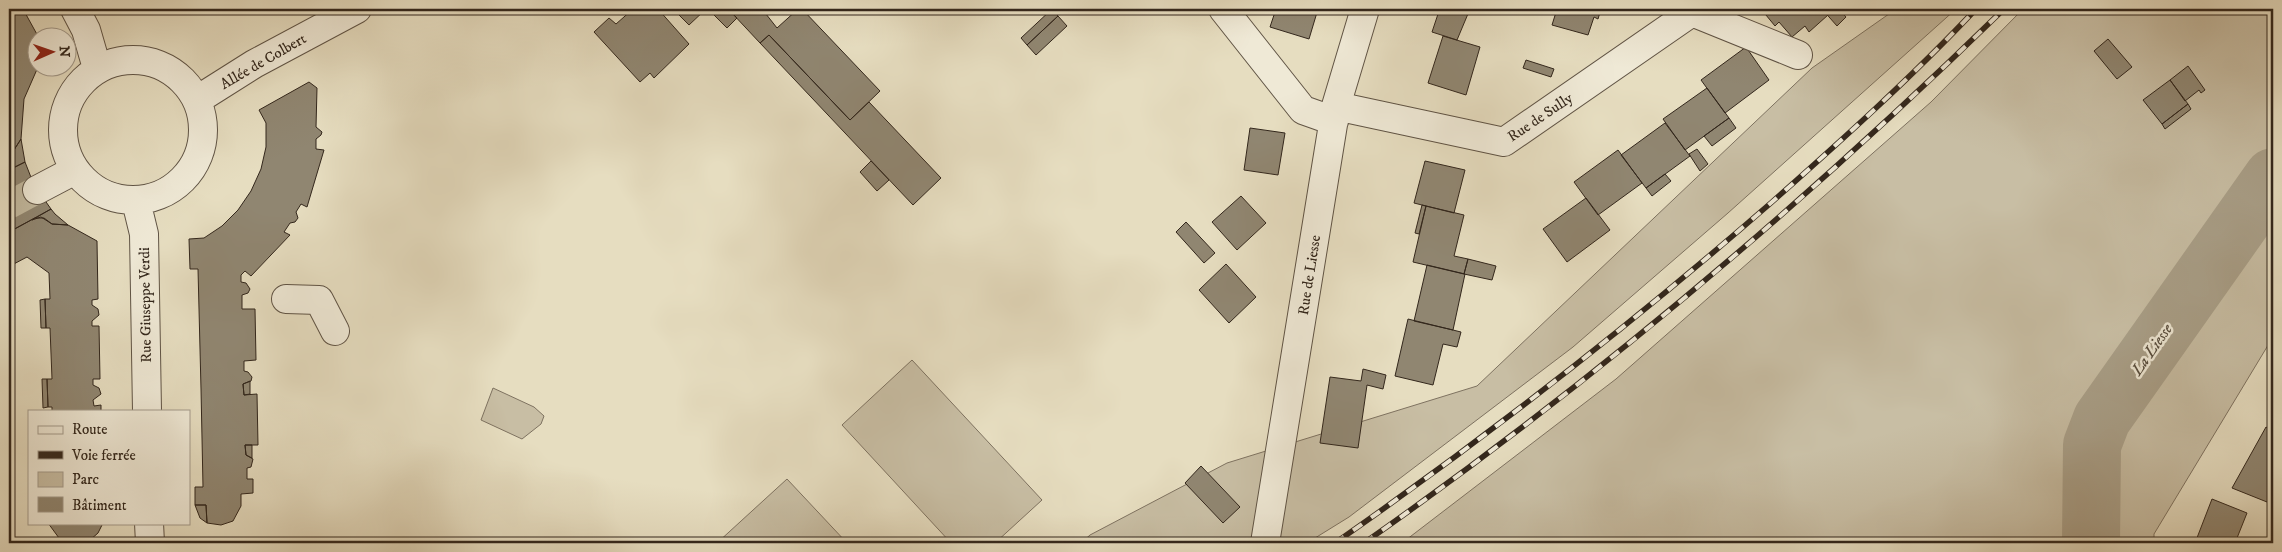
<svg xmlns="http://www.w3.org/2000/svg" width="2282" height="552" viewBox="0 0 2282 552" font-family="'IM FELL DW Pica',serif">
<rect width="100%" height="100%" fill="#e6ddc0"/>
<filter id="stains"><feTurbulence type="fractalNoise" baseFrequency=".004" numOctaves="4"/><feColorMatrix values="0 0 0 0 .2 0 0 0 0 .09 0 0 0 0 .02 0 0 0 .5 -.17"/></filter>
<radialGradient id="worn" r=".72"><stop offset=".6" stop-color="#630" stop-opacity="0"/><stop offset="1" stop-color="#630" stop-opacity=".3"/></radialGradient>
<!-- green -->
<path fill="#c8bea4" stroke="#7e7260" d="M 1896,9 L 1956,9 L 1728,213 L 1573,347 L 1349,517 L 1307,543 L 1081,543 L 1090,535 L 1227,463 L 1477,386 L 1812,68 Z
M 2023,9 L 2273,9 L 2273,337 L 2154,534 L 2154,543 L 1402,543 L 1616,379 L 1931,102 Z
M 912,360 L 1042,500 L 995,543 L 951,543 L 842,425 Z
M 493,388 L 534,407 L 544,416 L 541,424 L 522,439 L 481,420 Z
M 787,479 L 847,543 L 717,543 Z"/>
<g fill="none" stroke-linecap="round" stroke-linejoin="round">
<!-- river -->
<path stroke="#a99f88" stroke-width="58" d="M 2091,543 L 2092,445 L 2102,419 L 2273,177"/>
</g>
<!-- building -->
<path fill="#908671" stroke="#33271c" d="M 9,9 L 23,9 L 39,38 L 38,67 L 24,99 L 21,139 L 12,153 L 14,163 L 9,170 Z
M 633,9 L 658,9 L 689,44 L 654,78 L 650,73 L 640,82 L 594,32 L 609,18 L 616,24 Z
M 673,9 L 706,9 L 689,25 Z
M 708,9 L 728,9 L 737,18 L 727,28 Z
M 734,9 L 762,9 L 777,28 L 798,9 L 802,9 L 880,91 L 850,120 L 769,35 L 760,43 L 731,12 Z
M 1052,9 L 1058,16 L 1027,45 L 1021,38 Z
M 1276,9 L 1318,9 L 1309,39 L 1270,27 Z
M 1436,9 L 1470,9 L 1457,40 L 1432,32 L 1438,14 L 1435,13 Z
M 1557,9 L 1601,9 L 1598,19 L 1594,17 L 1588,35 L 1552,25 Z
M 1761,9 L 1822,9 L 1828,15 L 1809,32 L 1805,26 L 1792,37 L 1779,22 L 1775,26 Z
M 1822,9 L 1839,9 L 1846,17 L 1837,26 Z
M 1058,16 L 1067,26 L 1036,55 L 1027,45 Z
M 769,35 L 850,120 L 869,102 L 941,178 L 913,205 L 760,43 Z
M 1443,36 L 1480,47 L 1466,95 L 1428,83 Z
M 2108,39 L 2132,67 L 2117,79 L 2094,51 Z
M 1746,47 L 1769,80 L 1725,113 L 1701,80 Z
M 1526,60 L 1554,69 L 1551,77 L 1523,68 Z
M 2188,66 L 2205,90 L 2201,93 L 2199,90 L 2185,101 L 2170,80 Z
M 2170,80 L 2188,104 L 2162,124 L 2143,100 Z
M 309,82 L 317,88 L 316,127 L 322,132 L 321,135 L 316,139 L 316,149 L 324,150 L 307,207 L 301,204 L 296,212 L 298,218 L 295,222 L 290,223 L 284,232 L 290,235 L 251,276 L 245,271 L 241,275 L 241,282 L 246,283 L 250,289 L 248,293 L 242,295 L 242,309 L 255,309 L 256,360 L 244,361 L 244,371 L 248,372 L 252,377 L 251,381 L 243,384 L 244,395 L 257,394 L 258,445 L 245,445 L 246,455 L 253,459 L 251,467 L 247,468 L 247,479 L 253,479 L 253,493 L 241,494 L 241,506 L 233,521 L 221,525 L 207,523 L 206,505 L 195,505 L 195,487 L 203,487 L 201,389 L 198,269 L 190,269 L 189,239 L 204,238 L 222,226 L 238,210 L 251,191 L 261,169 L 266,147 L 266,123 L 259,110 Z
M 1707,88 L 1729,118 L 1685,150 L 1663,119 Z
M 2188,104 L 2191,109 L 2165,129 L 2162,124 Z
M 1729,118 L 1736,128 L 1712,146 L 1704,136 Z
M 1665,123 L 1690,156 L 1646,188 L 1621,155 Z
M 1250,128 L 1285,133 L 1278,175 L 1244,170 Z
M 21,139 L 25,162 L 9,170 L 14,163 L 12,153 Z
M 1697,149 L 1708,164 L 1700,171 L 1689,154 Z
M 1618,150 L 1642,183 L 1598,215 L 1574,182 Z
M 871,161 L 889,180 L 877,191 L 860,172 Z
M 1425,161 L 1465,170 L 1454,213 L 1414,203 Z
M 25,162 L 34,185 L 51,209 L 9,232 L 9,170 Z
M 1665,174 L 1671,181 L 1652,196 L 1646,188 Z
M 1241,196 L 1266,223 L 1237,250 L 1212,222 Z
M 1586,198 L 1610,230 L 1567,262 L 1543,229 Z
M 1422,205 L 1426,206 L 1419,234 L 1415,233 Z
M 1426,206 L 1464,215 L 1454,256 L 1468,259 L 1464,274 L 1413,262 Z
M 51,209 L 55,214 L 68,225 L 52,224 L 41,217 L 32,220 Z
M 35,218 L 44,218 L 52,224 L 68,225 L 97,241 L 98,299 L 92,300 L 92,305 L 98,309 L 99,315 L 92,321 L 92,326 L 99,326 L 100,379 L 93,379 L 93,385 L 99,388 L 101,394 L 93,400 L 94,406 L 101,405 L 101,411 L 52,411 L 52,407 L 48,407 L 47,379 L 52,379 L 50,328 L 46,328 L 45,299 L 50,299 L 49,273 L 27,257 L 10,266 L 9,263 L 9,232 Z
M 1186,222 L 1215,253 L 1204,263 L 1176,232 Z
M 1468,259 L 1496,266 L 1492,280 L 1464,274 Z
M 1226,264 L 1256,297 L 1229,323 L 1199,290 Z
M 1427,265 L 1465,274 L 1453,330 L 1414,321 Z
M 45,299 L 46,328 L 41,328 L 40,300 Z
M 1408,319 L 1461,332 L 1457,347 L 1443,344 L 1433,385 L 1395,376 Z
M 1363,369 L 1386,375 L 1383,389 L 1367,385 L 1358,448 L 1320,443 L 1330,377 L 1361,381 Z
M 42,379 L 47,379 L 48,407 L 43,408 Z
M 250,381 L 250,394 L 244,395 L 243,384 Z
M 2266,427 L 2273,431 L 2273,490 L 2267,502 L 2232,488 Z
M 245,445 L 252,445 L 252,458 L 246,455 Z
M 1201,466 L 1240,507 L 1223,523 L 1185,483 Z
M 2212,499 L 2247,513 L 2235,543 L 2195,543 Z
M 195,505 L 206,505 L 207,523 L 200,518 Z
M 48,523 L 103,523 L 98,533 L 90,540 L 78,543 L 66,542 L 59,538 Z"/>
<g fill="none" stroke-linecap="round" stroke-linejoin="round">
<!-- minor-tunnel -->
<path stroke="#c2b99f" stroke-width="28" stroke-dasharray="28 14" stroke-linecap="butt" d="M 9,205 L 37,190"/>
<!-- minor casing -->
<g stroke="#605445" stroke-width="30">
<path id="minor" d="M 75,9 L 86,30 L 97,68
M 1223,9 L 1303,110 L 1334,121
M 1692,12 L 1798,55
M63 130a70 70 0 1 1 140 0a70 70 0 1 1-140 0Z
M 197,100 L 254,64 L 357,9
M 1336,106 L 1504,142 L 1692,12 L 1694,9
M 37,190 L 75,170
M 136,201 L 144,234 L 147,411
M 286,299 L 319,300 L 335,331
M 149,523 L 150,543
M 1265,543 L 1336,106 L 1365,9"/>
</g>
<!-- minor -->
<use href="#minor" stroke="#efe9d6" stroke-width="28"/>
<!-- rail casing -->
<g stroke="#33271c" stroke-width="5.5">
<path id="rail" d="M 1335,543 C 1487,437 1632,324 1772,202 C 1842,140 1912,77 1976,9
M 1364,543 C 1594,382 1803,205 2004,9"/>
</g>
<!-- rail -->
<use href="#rail" stroke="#efe9d6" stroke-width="4" stroke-dasharray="11" stroke-linecap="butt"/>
</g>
<g text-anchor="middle" stroke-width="5" stroke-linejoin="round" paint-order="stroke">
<!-- street labels -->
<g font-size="15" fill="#33271c" stroke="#efe9d6">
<text transform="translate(263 61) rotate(-30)" y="5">Allée de Colbert</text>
<text transform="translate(1540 117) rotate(-34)" y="5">Rue de Sully</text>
<text transform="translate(1309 275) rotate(-81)" y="5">Rue de Liesse</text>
<text transform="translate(145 305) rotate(-91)" y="5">Rue Giuseppe Verdi</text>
</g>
<!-- water labels -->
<g font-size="16" font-style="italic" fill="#564b3c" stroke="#efe9d6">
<text transform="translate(2151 349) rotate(-55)" y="6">La Liesse</text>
</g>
</g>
<!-- margin -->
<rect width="2282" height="552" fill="none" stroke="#e6ddc0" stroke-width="30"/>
<rect x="10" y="10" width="2262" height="532" fill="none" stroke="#33271c" stroke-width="2.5"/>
<rect x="15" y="15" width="2252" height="522" fill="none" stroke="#33271c"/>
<!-- legend -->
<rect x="28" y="410" width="162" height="115" fill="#efe9d6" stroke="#a49b8c"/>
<rect x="38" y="426" width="25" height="8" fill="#efe9d6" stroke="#a49b8c"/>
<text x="72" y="434" font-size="15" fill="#33271c">Route</text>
<rect x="38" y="451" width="25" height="8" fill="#33271c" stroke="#a49b8c"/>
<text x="72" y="460" font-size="15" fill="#33271c">Voie ferrée</text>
<rect x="38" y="472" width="25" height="15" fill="#c8bea4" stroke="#a49b8c"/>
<text x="72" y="484" font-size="15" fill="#33271c">Parc</text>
<rect x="38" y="497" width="25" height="15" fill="#908671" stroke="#a49b8c"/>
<text x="72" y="510" font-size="15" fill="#33271c">Bâtiment</text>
<!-- north arrow -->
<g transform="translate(52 52) rotate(88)"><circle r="24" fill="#efe9d6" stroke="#a49b8c"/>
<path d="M0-4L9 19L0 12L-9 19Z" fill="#8f2418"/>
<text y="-8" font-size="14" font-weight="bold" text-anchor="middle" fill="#33271c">N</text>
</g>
<rect width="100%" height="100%" filter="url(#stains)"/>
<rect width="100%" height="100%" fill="url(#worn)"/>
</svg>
